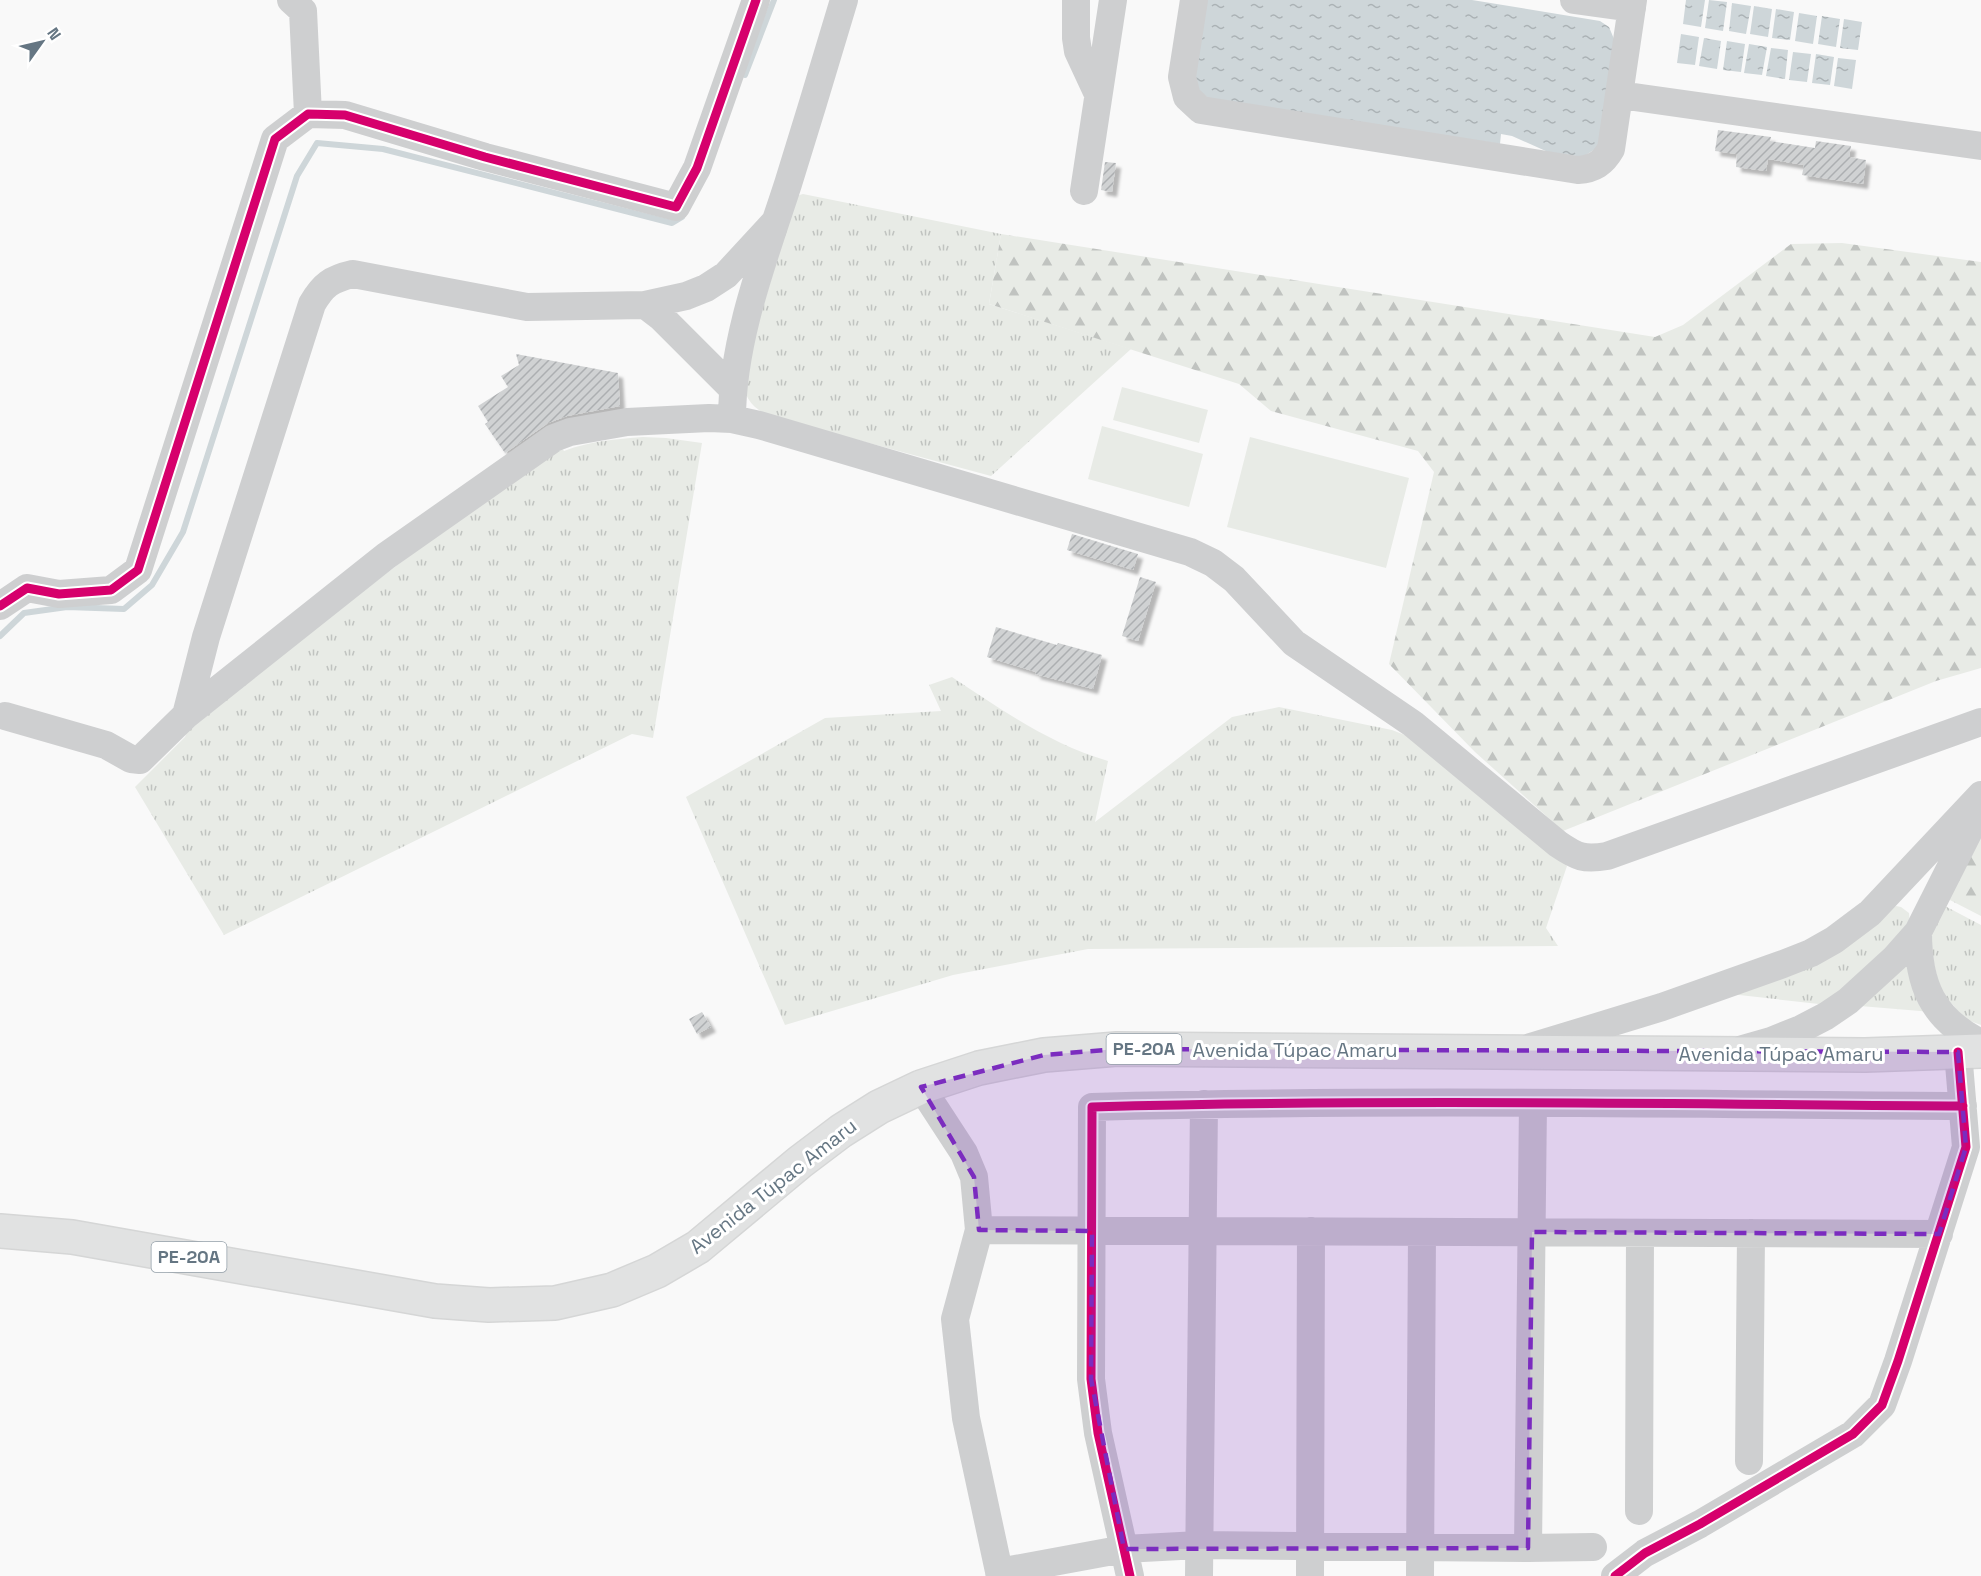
<svg xmlns="http://www.w3.org/2000/svg" width="1981" height="1576" viewBox="0 0 1981 1576" font-family="'Space Grotesk',sans-serif">
<defs>
<pattern id="grass-tufts" width="24" height="20" patternUnits="userSpaceOnUse" patternTransform="scale(1.5)"><rect width="24" height="20" fill="#e8ebe6"/><path d="M3 7l-1-3M5 7V3M7 7l1-3M15 17l-1-3M17 17v-4M19 17l1-3" fill="none" stroke="#c0c3c0"/></pattern>
<pattern id="forest-firs" width="22" height="20" patternUnits="userSpaceOnUse" patternTransform="scale(1.5)"><rect width="22" height="20" fill="#e8ebe6"/><path d="M5 1l3.5 6h-7zM16 11l3.5 6h-7z" fill="#c0c3c0"/></pattern>
<pattern id="water-ripples" width="26" height="14" patternUnits="userSpaceOnUse" patternTransform="scale(1.5)"><rect width="26" height="14" fill="#ced6d9"/><path d="M2 4q2-2 4 0t4 0M15 11q2-2 4 0t4 0" fill="none" stroke="#abb2b5"/></pattern>
<pattern id="building-hatch" width="6" height="6" patternUnits="userSpaceOnUse" patternTransform="scale(1.5)"><rect width="6" height="6" fill="#d0d2d3"/><path d="M-1 1l2-2M0 6l6-6M5 7l2-2" fill="none" stroke="#acafb1"/></pattern>
<filter id="shadow"><feDropShadow dx="5" dy="5" stdDeviation="1.5" flood-color="#0004"/></filter>
</defs>
<rect width="100%" height="100%" fill="#f9f9f9"/>
<!-- grass -->
<path fill="url(#grass-tufts)" d="M 803,194 L 1001,234 L 989,304 L 1131,349 L 991,476 L 769,416 C 751,407 744,397 742,377 L 796,196 Z
M 643,437 L 666,438 L 702,443 L 653,738 L 632,734 L 224,935 L 135,787 L 185,737 L 192,721 L 558,443 L 564,451 C 590,441 616,439 643,437 Z
M 952,677 C 1002,710 1050,744 1108,761 L 1095,822 L 1232,717 L 1279,707 L 1392,730 L 1420,741 L 1567,866 L 1546,928 L 1558,946 L 1088,949 L 953,975 L 785,1025 L 686,797 L 825,718 L 941,711 L 929,685 Z
M 1943,905 L 1981,925 L 1981,1025 L 1965,1019 L 1940,990 L 1929,941 Z
M 1896,906 L 1901,907 L 1909,913 L 1910,924 L 1828,1005 L 1730,994 Z
M 1911,956 L 1932,1012 L 1860,1006 Z"/>
<!-- forest -->
<path fill="url(#forest-firs)" d="M 1001,234 L 1655,337 L 1683,325 L 1791,244 L 1842,243 L 1981,262 L 1981,668 L 1936,681 L 1563,831 L 1475,752 L 1389,664 L 1434,472 L 1418,451 L 1271,411 L 1239,384 L 989,304 Z
M 1981,830 L 1981,916 L 1946,898 Z"/>
<!-- pitch -->
<path fill="#e8ebe6" d="M 1122,387 L 1208,410 L 1199,443 L 1113,420 Z
M 1102,426 L 1203,454 L 1189,507 L 1088,479 Z
M 1250,437 L 1409,478 L 1386,568 L 1227,527 Z"/>
<!-- water -->
<path fill="url(#water-ripples)" d="M 1205,0 L 1472,0 L 1600,21 L 1609,27 L 1614,39 L 1598,147 L 1583,157 L 1548,152 L 1512,136 L 1501,134 L 1500,144 L 1210,99 L 1199,91 L 1195,79 Z
M 1686,0 L 1705,0 L 1701,27 L 1683,24 Z
M 1709,0 L 1727,2 L 1723,31 L 1705,28 Z
M 1732,3 L 1751,6 L 1746,34 L 1729,31 Z
M 1754,6 L 1772,9 L 1768,37 L 1750,34 Z
M 1776,9 L 1794,12 L 1790,40 L 1772,38 Z
M 1799,13 L 1817,16 L 1813,44 L 1795,41 Z
M 1822,16 L 1840,19 L 1836,47 L 1818,44 Z
M 1844,19 L 1862,22 L 1858,50 L 1840,48 Z
M 1681,34 L 1699,37 L 1695,65 L 1677,63 Z
M 1704,38 L 1721,41 L 1717,69 L 1699,66 Z
M 1727,41 L 1745,44 L 1741,72 L 1723,70 Z
M 1749,44 L 1767,47 L 1762,75 L 1744,73 Z
M 1771,48 L 1788,50 L 1785,79 L 1766,76 Z
M 1793,52 L 1811,54 L 1807,82 L 1789,80 Z
M 1816,54 L 1834,57 L 1830,85 L 1812,83 Z
M 1838,58 L 1856,60 L 1852,89 L 1834,86 Z"/>
<g fill="none" stroke-linecap="round" stroke-linejoin="round">
<!-- stream -->
<path stroke="#ced6d9" stroke-width="6" d="M 745,75 L 774,0
M 0,636 L 24,613 L 67,607 L 124,609 L 152,585 L 183,532 L 297,176 L 317,143 L 383,149 L 672,223 L 682,217"/>
</g>
<!-- building -->
<path fill="url(#building-hatch)" filter="url(#shadow)" d="M 1718,130 L 1771,137 L 1770,141 L 1815,148 L 1816,141 L 1851,146 L 1849,157 L 1866,160 L 1863,184 L 1802,175 L 1804,165 L 1768,159 L 1766,171 L 1736,167 L 1737,154 L 1715,151 Z
M 1105,162 L 1116,163 L 1112,192 L 1101,190 Z
M 516,354 L 618,373 L 620,406 L 567,416 L 548,423 L 505,453 L 485,424 L 488,422 L 478,406 L 508,387 L 501,376 L 519,365 Z
M 1072,534 L 1138,554 L 1133,570 L 1067,550 Z
M 1140,577 L 1156,582 L 1138,641 L 1122,636 Z
M 996,627 L 1057,645 L 1058,643 L 1102,655 L 1093,689 L 1035,674 L 1036,672 L 987,657 Z
M 702,1012 L 711,1027 L 697,1034 L 689,1019 Z"/>
<g fill="none" stroke-linecap="round" stroke-linejoin="round">
<!-- highway casing -->
<g stroke="#d5d6d6" stroke-width="36">
<path id="highway" d="M 0,1231 L 72,1237 L 435,1301 L 489,1305 L 555,1303 L 612,1290 L 657,1271 L 698,1247 L 800,1162 L 841,1131 L 879,1107 L 921,1087 L 979,1068 L 1044,1055 L 1117,1049 L 1865,1055 L 1981,1051"/>
</g>
<!-- minor -->
<path stroke="#cecfd0" stroke-width="28" d="M 291,0 L 303,11 L 308,114
M 1076,0 L 1076,38 L 1078,51 L 1098,94
M 1194,0 L 1182,77 L 1187,97 L 1201,110 L 1578,170 C 1594,169 1603,163 1611,149 L 1633,0
M 1574,0 L 1632,8
M 1620,95 L 1981,146
M 1084,191 L 1113,0
M 645,305 L 662,318 L 732,388
M 732,419 C 732,340 764,258 788,184 C 807,123 826,61 844,0
M 0,606 L 27,588 L 59,594 L 111,590 L 138,570 L 275,139 L 308,114 L 345,115 L 485,157 L 676,207 L 697,168 L 756,0
M 186,715 L 206,637 L 312,304 C 323,285 331,279 353,274 L 527,307 L 645,305 L 686,296 L 706,288 L 726,275 L 774,223
M 5,716 L 106,745 L 131,759 L 140,760 L 186,715 L 386,556 L 554,438 L 570,432 L 627,422 L 709,418 L 732,419 L 759,425 L 1190,552 L 1213,563 L 1234,579 L 1294,643 L 1413,724 L 1558,844 C 1577,857 1584,860 1607,856 L 1981,722
M 1918,932 C 1918,984 1932,1019 1981,1043
M 1531,1047 L 1662,1007 L 1783,964 L 1811,953 L 1834,940 L 1870,913 L 1981,795
M 1743,1049 L 1771,1041 L 1801,1029 L 1826,1016 L 1848,1001 L 1895,958 L 1918,932 L 1979,811
M 921,1087 L 964,1153 L 974,1177 L 979,1230 L 955,1319 L 966,1418 L 1000,1576
M 979,1230 L 1939,1234
M 1749,1461 L 1751,1233
M 1639,1511 L 1640,1233
M 1528,1548 L 1533,1103
M 999,1572 L 1124,1549 L 1199,1545 L 1528,1548 L 1593,1547
M 1130,1576 L 1098,1433 L 1091,1379 L 1092,1107 C 1382,1099 1673,1104 1963,1106
M 1199,1576 L 1204,1104
M 1310,1576 L 1311,1231
M 1420,1576 L 1422,1232
M 1615,1576 L 1645,1553 L 1700,1524 L 1853,1434 L 1882,1405 L 1898,1361 L 1966,1147 L 1958,1052"/>
<!-- highway -->
<use href="#highway" stroke="#e1e2e2" stroke-width="33"/>
<!-- cycleway casing -->
<g stroke="#fff" stroke-width="13">
<path id="cycleway" d="M 0,606 L 27,588 L 59,594 L 111,590 L 138,570 L 275,139 L 308,114 L 345,115 L 485,157 L 676,207 L 697,168 L 756,0
M 1130,1576 L 1098,1433 L 1091,1379 L 1092,1107 C 1382,1099 1673,1104 1963,1106
M 1615,1576 L 1645,1553 L 1700,1524 L 1853,1434 L 1882,1405 L 1898,1361 L 1966,1147 L 1958,1052"/>
</g>
<!-- cycleway -->
<use href="#cycleway" stroke="#d6006c" stroke-width="9"/>
</g>
<!-- marked area -->
<path fill="#7b2cbf" fill-opacity="0.2" stroke="#7b2cbf" stroke-width="4.5" stroke-dasharray="12 8" stroke-linejoin="round" d="M 1117,1049 L 1958,1052 L 1966,1147 L 1939,1234 L 1532,1232 L 1528,1548 L 1124,1549 L 1091,1379 L 1092,1231 L 979,1230 L 974,1177 L 921,1087 L 1044,1055 Z"/>
<g text-anchor="middle" stroke-width="6" stroke-linejoin="round" paint-order="stroke">
<!-- shield labels -->
<g fill="#fff" stroke="#939fa8" stroke-width="1.5">
<rect x="1106.5" y="1034" width="75" height="30" rx="4.5"/>
<rect x="151.5" y="1242" width="75" height="30" rx="4.5"/>
</g>
<g font-size="18" font-weight="bold" fill="#657683">
<text x="1144" y="1055">PE-20A</text>
<text x="189" y="1263">PE-20A</text>
</g>
<!-- street labels -->
<g font-size="20" fill="#657683" stroke="#fff">
<text x="1295" y="1057">Avenida Túpac Amaru</text>
<text x="1781" y="1061">Avenida Túpac Amaru</text>
<text transform="translate(773 1186) rotate(-38)" y="7">Avenida Túpac Amaru</text>
</g>
</g>
<!-- north arrow -->
<g transform="translate(42 42) rotate(56)" stroke="#ffffff" stroke-width="4.5" paint-order="stroke">
<path d="M0-4.5L10 22L0 15L-10 22Z" fill="#657683"/>
<text y="-9" font-size="16" font-weight="bold" text-anchor="middle" fill="#657683">N</text>
</g>
</svg>
